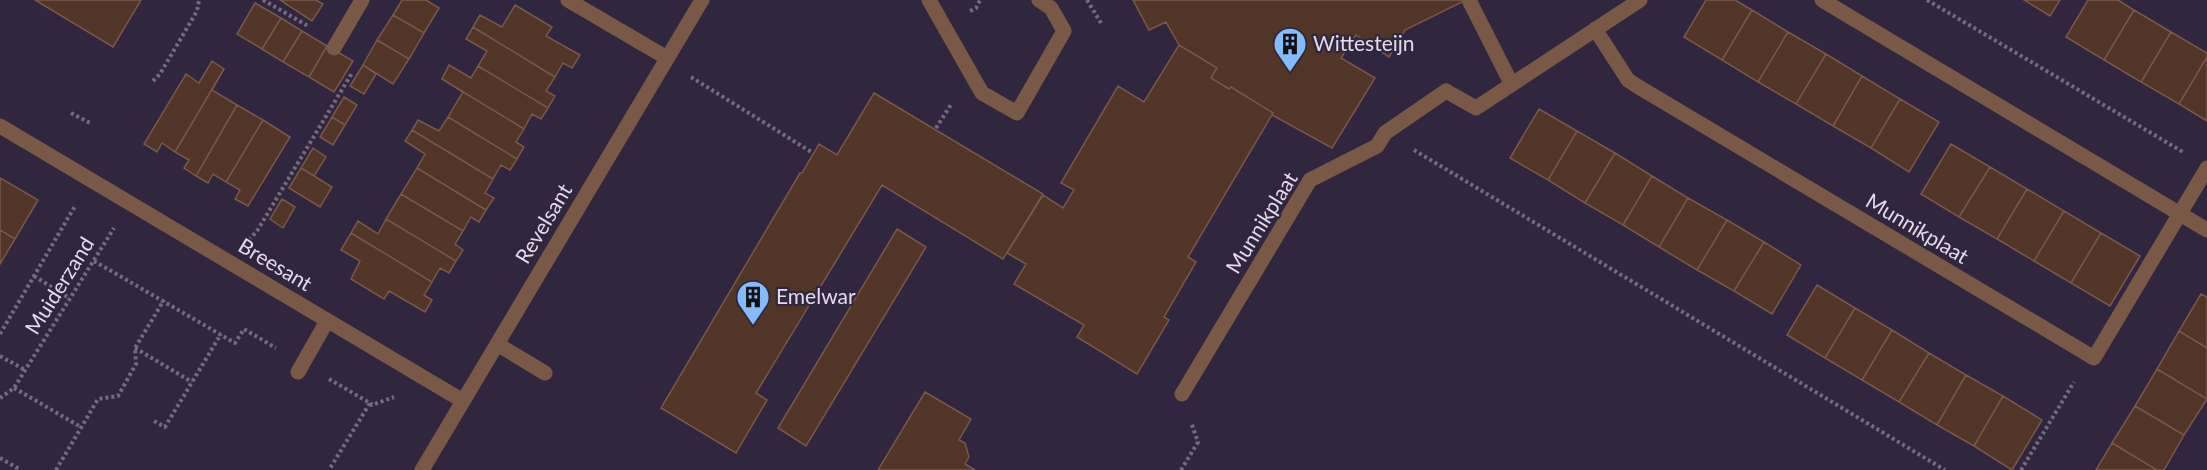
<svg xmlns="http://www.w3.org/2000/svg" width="2207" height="470" viewBox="0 0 2207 470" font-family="Lato,sans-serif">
<rect width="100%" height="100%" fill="#31263f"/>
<!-- building -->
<path fill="#513527" stroke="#77594a" stroke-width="1.5" d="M 35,0 L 141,0 L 113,47 Z
M 280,0 L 316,0 L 323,4 L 312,21 Z
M 402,0 L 426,0 L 439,8 L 424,33 L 393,15 Z
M 1133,0 L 1461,0 L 1462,2 L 1405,30 L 1389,57 L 1356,35 L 1341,58 L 1375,78 L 1332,148 L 1272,115 L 1273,113 L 1231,87 L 1229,89 L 1211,78 L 1217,68 L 1179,45 L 1166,22 L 1149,30 Z
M 1706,0 L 1735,0 L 1752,10 L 1722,60 L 1684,37 Z
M 2024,0 L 2060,0 L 2050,16 Z
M 2088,0 L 2118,0 L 2134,10 L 2104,60 L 2066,37 Z
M 255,3 L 281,18 L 262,49 L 237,34 Z
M 515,5 L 552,27 L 546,36 L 580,55 L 572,68 L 563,63 L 555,77 L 473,27 L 480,15 L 502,27 Z
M 1752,10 L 1788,32 L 1758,82 L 1722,60 Z
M 2134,10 L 2171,32 L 2141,82 L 2104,60 Z
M 393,15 L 424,33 L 409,59 L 377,40 Z
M 281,18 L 302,31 L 283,62 L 262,49 Z
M 473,27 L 555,77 L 546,91 L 555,96 L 548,108 L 478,66 L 487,51 L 466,39 Z
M 302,31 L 327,46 L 309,77 L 283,62 Z
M 1788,32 L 1826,54 L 1796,104 L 1758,82 Z
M 2171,32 L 2207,53 L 2207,57 L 2179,104 L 2141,82 Z
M 377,40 L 409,59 L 393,84 L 363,65 Z
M 1179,45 L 1217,68 L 1211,78 L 1229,89 L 1231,87 L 1273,113 L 1188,257 L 1196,262 L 1164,317 L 1169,320 L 1137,374 L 1077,337 L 1084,325 L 1014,284 L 1026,264 L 1007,253 L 1043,195 L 1063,208 L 1074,190 L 1061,183 L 1118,86 L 1144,102 Z
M 327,46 L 353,61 L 334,92 L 309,77 Z
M 1826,54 L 1862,76 L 1833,126 L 1796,104 Z
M 2207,57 L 2207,121 L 2179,104 Z
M 212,61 L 224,69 L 175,152 L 162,143 L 157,152 L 144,144 L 186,74 L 199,83 Z
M 363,65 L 376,74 L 364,94 L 350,86 Z
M 449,65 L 471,78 L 478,66 L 548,108 L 541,119 L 532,114 L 524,129 L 442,79 Z
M 224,69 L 212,90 L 237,105 L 196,176 L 184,168 L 189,160 L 175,152 Z
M 1862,76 L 1900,99 L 1871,148 L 1833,126 Z
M 442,79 L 524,129 L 516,142 L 524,147 L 517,159 L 448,117 L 463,92 Z
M 874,93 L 1043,194 L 1003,259 L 882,185 L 756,393 L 767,400 L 736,453 L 661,408 L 800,173 L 802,173 L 819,144 L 837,155 Z
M 344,97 L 357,105 L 345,125 L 332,117 Z
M 1900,99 L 1939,122 L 1909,172 L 1871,148 Z
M 237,105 L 263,120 L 226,182 L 213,174 L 208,183 L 196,176 Z
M 1539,109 L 1577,131 L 1548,180 L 1510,158 Z
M 332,117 L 345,125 L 333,145 L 320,137 Z
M 448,117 L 517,159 L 510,170 L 501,165 L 493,179 L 412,130 L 418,120 L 439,131 Z
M 263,120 L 290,137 L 248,206 L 235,199 L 240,190 L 226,182 Z
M 412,130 L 493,179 L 485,193 L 494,198 L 486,210 L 417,168 L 425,154 L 405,141 Z
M 1577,131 L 1615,153 L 1585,203 L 1548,180 Z
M 1951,144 L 1990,167 L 1959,217 L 1921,194 Z
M 313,148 L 326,157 L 314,176 L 301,168 Z
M 1615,153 L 1652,176 L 1623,225 L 1585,203 Z
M 1990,167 L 2027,189 L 1997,239 L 1959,217 Z
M 301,168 L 332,187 L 320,207 L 289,188 Z
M 417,168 L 486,210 L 479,222 L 471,217 L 463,231 L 401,194 Z
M 1652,176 L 1688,198 L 1659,247 L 1623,225 Z
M 0,178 L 38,200 L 15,239 L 0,230 Z
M 2027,189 L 2064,211 L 2034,261 L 1997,239 Z
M 401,194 L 463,231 L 455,244 L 463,250 L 456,261 L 386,219 Z
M 1688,198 L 1727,220 L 1697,270 L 1659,247 Z
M 282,199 L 295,207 L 283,228 L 270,219 Z
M 2064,211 L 2101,233 L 2071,283 L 2034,261 Z
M 386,219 L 456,261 L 449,273 L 440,268 L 432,282 L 351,233 L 358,221 L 378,234 Z
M 1727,220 L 1764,242 L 1734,291 L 1697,270 Z
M 897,229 L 926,247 L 806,446 L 778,428 Z
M 0,230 L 15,239 L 0,264 Z
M 351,233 L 432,282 L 424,295 L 432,300 L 425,312 L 389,291 L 384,299 L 351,279 L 360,261 L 341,250 Z
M 2101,233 L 2140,256 L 2110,306 L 2071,283 Z
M 1764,242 L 1801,265 L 1772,314 L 1734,291 Z
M 1817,285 L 1855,308 L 1825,358 L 1787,335 Z
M 2201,294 L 2207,297 L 2207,348 L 2179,331 Z
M 1855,308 L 1892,330 L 1862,380 L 1825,358 Z
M 1892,330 L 1929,353 L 1899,402 L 1862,380 Z
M 2179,331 L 2207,348 L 2207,399 L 2157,369 Z
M 1929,353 L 1966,375 L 1937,425 L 1899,402 Z
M 2157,369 L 2207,399 L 2184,435 L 2135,406 Z
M 1966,375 L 2003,396 L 1974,446 L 1937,425 Z
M 925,392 L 971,419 L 959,440 L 965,443 L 969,457 L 965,464 L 975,470 L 878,470 Z
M 2003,396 L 2042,420 L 2012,470 L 1974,446 Z
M 2135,406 L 2184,435 L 2164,470 L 2157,470 L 2112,443 Z
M 2112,443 L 2157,470 L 2096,470 Z"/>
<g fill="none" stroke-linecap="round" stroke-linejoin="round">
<!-- path -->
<path stroke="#756b81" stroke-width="4" stroke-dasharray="3 3" stroke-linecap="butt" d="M 263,0 L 310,27
M 1087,0 L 1101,23
M 1927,0 L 2183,152
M 970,11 L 976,8 L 980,0
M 691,77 L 813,153
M 153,81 L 160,74 L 197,11 L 199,0
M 71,113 L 90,123
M 936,128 L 952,103
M 1414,150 L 1945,470
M 249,240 L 257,231 L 352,73
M 94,261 L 235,343 L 244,329 L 276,348
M 34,276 L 69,298
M 0,334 L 75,206
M 135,348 L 192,382
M 0,356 L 25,370
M 329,379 L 370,403 L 329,470
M 14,388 L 81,427
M 0,398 L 14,388 L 114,228
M 370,403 L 372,405 L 394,397
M 154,421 L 165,427 L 221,334
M 0,458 L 21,470
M 56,470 L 98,399 L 118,396 L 136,364 L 135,348 L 164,300
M 1181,470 L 1198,442 L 1191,422
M 2021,470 L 2074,382"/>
<!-- lane -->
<path stroke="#785946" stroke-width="15" d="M 929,0 L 982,93 L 1017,113 L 1064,31 L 1051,8 L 1039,0
M 1469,0 L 1511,83
M 334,48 L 362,0
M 497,344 L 545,373
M 298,372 L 327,321
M 1182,394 L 1310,180 L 1377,146 L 1385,133 L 1446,91"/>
<!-- street -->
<path stroke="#785946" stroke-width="15" d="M 568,0 L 667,58
M 1822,0 L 2207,230
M 1595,29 L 1628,80 L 1637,86 L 2094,358 L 2207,168
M 1446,91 L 1476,108 L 1640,0
M 0,126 L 463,401
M 422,470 L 702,0"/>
</g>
<!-- icons -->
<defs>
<g id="building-pin" transform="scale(1.725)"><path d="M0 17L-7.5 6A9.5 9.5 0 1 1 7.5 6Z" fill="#84bcfb" stroke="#31263f"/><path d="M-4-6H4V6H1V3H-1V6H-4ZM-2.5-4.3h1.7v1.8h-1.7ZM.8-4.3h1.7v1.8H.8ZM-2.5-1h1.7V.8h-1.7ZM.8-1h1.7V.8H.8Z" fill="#111"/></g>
</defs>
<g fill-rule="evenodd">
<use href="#building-pin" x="1290" y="44"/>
<use href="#building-pin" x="753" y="297"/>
</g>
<g text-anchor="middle" stroke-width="4.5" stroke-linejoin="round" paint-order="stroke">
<!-- poi labels -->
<g font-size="21" fill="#e2dbec" stroke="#31263f" text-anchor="start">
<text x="1313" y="51">Wittesteijn</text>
<text x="776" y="304">Emelwar</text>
</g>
<!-- street labels -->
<g font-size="21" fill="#e2dbec" stroke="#31263f">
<text transform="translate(1262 223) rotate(-58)" y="7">Munnikplaat</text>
<text transform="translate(544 224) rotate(-59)" y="7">Revelsant</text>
<text transform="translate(1917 229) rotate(31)" y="7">Munnikplaat</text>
<text transform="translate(275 265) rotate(31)" y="7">Breesant</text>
<text transform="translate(60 286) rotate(-58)" y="7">Muiderzand</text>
</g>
</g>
</svg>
